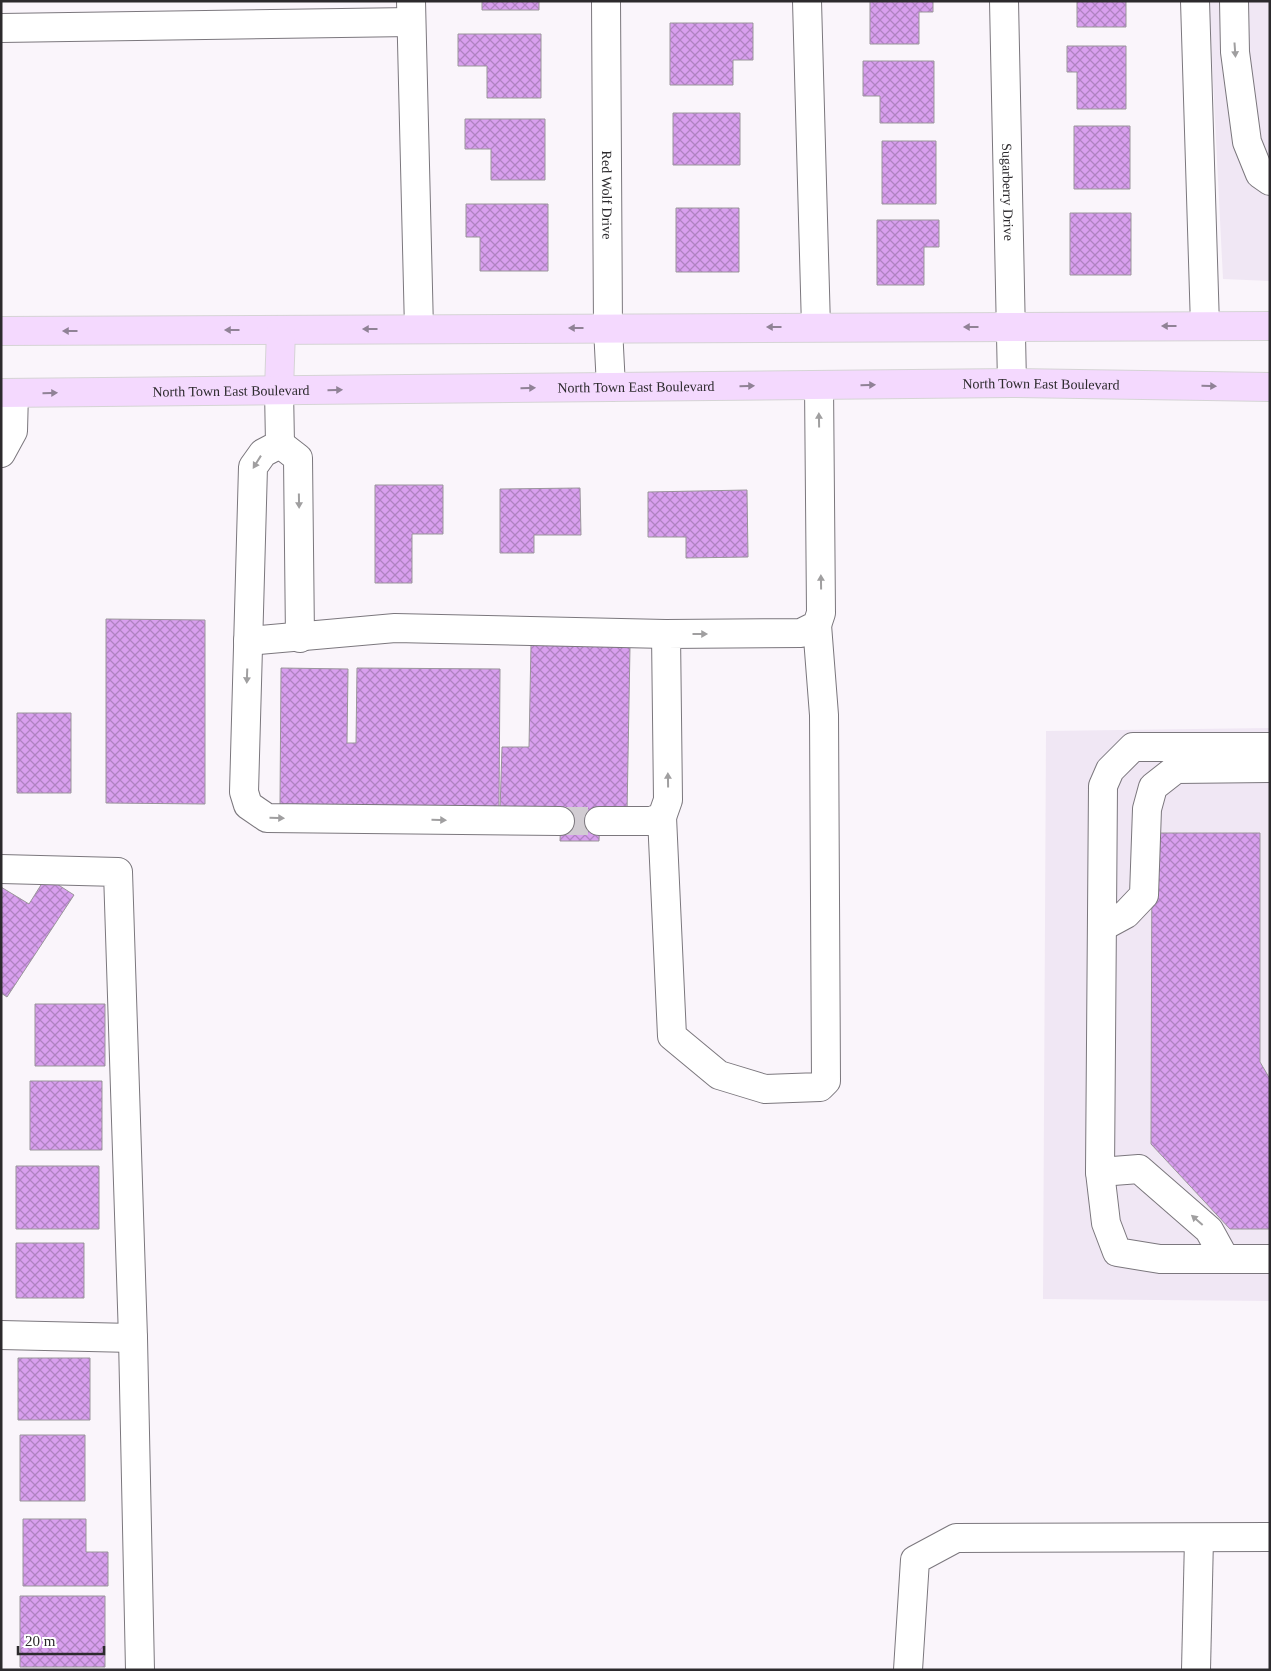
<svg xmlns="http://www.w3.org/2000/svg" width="1271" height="1671" viewBox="0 0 1271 1671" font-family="'Times New Roman',serif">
<defs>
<pattern id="building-cross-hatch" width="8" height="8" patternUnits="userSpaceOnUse" patternTransform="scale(1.25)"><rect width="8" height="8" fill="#d89fee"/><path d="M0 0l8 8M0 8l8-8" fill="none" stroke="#af82c1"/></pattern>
</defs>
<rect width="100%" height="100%" fill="#faf5fb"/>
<!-- built -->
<path fill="#f0e7f4" d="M 1209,1 L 1270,1 L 1270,281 L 1223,279 Z
M 1270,728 L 1270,1301 L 1043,1299 L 1046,731 Z"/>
<!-- building -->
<path fill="url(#building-cross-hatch)" stroke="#9a959b" d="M 482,1 L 539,1 L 539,10 L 482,10 Z
M 870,1 L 933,1 L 933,12 L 919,12 L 919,44 L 870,44 Z
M 1077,1 L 1126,1 L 1126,27 L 1077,27 Z
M 670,23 L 753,23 L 753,60 L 733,60 L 733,85 L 670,85 Z
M 458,34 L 541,34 L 541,98 L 487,98 L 487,66 L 458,66 Z
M 1067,46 L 1126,46 L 1126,109 L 1077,109 L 1077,72 L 1067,72 Z
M 863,61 L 934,61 L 934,123 L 880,123 L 880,96 L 863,96 Z
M 673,113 L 740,113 L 740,165 L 673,165 Z
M 465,119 L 545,119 L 545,180 L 491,180 L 491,149 L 465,149 Z
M 1074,126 L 1130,126 L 1130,189 L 1074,189 Z
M 882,141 L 936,141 L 936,204 L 882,204 Z
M 466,204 L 548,204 L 548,271 L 480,271 L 480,237 L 466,237 Z
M 676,208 L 739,208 L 739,272 L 676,272 Z
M 1070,213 L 1131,213 L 1131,275 L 1070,275 Z
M 877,220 L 939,220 L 939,247 L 924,247 L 924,285 L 877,285 Z
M 375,485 L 443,485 L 443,534 L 412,534 L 412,583 L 375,583 Z
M 580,488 L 581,535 L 534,535 L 534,553 L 500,553 L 500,489 Z
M 747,490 L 748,557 L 686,558 L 686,537 L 648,537 L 648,492 Z
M 106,619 L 205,620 L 205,804 L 106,803 Z
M 531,644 L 630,646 L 627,814 L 600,814 L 599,841 L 560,841 L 561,811 L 500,811 L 502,747 L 529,747 Z
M 281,668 L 348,669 L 347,743 L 356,743 L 357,668 L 500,669 L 499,807 L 280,806 Z
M 17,713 L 71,713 L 71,793 L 17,793 Z
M 1152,833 L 1260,833 L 1260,1062 L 1270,1079 L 1270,1229 L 1230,1229 L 1151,1144 Z
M 46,877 L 74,895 L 7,997 L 1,993 L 1,887 L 29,904 Z
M 35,1004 L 105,1004 L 105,1066 L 35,1066 Z
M 30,1081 L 102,1081 L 102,1150 L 30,1150 Z
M 16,1166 L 99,1166 L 99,1229 L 16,1229 Z
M 16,1243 L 84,1243 L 84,1298 L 16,1298 Z
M 18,1358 L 90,1358 L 90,1420 L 18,1420 Z
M 20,1435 L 85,1435 L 85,1501 L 20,1501 Z
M 23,1519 L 86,1519 L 86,1552 L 108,1552 L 108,1586 L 23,1586 Z
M 20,1596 L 105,1596 L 105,1667 L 20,1667 Z"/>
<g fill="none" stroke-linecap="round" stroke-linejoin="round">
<!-- minor-tunnel -->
<path stroke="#d1ccd2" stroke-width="28" stroke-dasharray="28 14" stroke-linecap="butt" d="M 560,821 L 599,821"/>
<!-- minor casing -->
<g stroke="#7b777d" stroke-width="30">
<g id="minor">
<path d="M 411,1 L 419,329"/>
<path id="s1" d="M 606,1 L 608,328 L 611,387"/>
<path d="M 807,1 L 816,327"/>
<path id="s2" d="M 1004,1 L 1012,383"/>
<path d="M 1195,1 L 1205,326"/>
<path d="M 1234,1 L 1235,52 L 1247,142 L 1260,174 L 1270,181"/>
<path d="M 1,28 L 411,22"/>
<path d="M 279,390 L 280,444 L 263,453 L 253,467 L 244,792 L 248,805 L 267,818 L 560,821"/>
<path d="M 280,444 L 298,458 L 300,638"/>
<path d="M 1,453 L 13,431 L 14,393"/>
<path d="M 248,641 L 395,628 L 666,634"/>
<path d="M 1270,747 L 1133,747 L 1110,770 L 1103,786 L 1100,1172 L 1106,1223 L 1117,1252 L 1160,1259 L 1270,1259"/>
<path d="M 662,817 L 672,1036 L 719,1075 L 765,1089 L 820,1087 L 826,1081 L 824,715 L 817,625"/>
<path d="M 599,821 L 651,821 L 662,817 L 668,800 L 666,634 L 801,633 L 817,625 L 821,613 L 819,385"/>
<path d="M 1,869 L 118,872 L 133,1338 L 140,1670"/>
<path d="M 1102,927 L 1126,914 L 1144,895 L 1147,809 L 1153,787 L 1176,769 L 1270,768"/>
<path d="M 1100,1172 L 1139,1169 L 1209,1230 L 1225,1259"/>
<path d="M 1,1335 L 133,1338"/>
<path d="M 908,1670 L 915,1560 L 956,1538 L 1270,1537"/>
<path d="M 1196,1670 L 1199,1538"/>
</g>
</g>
<!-- major casing -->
<g stroke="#d5d4d5" stroke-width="30">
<g id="major">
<path d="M 1,331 L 1270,326"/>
<path d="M 279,390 L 281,330"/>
<path id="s3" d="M 1,393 L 1012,383 L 1270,387"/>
</g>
</g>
<!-- minor -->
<use href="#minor" stroke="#fff" stroke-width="28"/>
<!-- major -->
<use href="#major" stroke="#f4d9fe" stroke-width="28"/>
</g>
<!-- one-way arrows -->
<defs><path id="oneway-solid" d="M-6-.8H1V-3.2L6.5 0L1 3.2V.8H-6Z" transform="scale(1.25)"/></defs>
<g fill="#a09fa0">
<use href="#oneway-solid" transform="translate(1235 50) rotate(86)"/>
<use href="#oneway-solid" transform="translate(819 420) rotate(-91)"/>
<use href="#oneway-solid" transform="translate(257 462) rotate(122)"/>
<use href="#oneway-solid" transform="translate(299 501) rotate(89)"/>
<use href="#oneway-solid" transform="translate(821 582) rotate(-91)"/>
<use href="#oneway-solid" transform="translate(700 634)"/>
<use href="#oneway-solid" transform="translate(247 676) rotate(92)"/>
<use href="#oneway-solid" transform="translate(668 780) rotate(-91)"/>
<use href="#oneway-solid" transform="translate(277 818) rotate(1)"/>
<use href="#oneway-solid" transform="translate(439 820) rotate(1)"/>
<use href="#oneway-solid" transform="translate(1197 1220) rotate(-139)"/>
</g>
<g fill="#908296">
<use href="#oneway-solid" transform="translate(1169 326) rotate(180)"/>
<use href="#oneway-solid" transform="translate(774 327) rotate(180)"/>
<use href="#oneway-solid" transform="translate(971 327) rotate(180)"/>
<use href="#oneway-solid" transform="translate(576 328) rotate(180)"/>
<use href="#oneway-solid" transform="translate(370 329) rotate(180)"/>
<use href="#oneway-solid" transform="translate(232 330) rotate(180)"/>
<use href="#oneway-solid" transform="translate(70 331) rotate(180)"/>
<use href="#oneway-solid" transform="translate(868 385) rotate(-1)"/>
<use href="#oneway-solid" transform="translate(747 386) rotate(-1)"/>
<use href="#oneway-solid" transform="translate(1209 386) rotate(1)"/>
<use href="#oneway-solid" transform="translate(528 388) rotate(-1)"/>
<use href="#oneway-solid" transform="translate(335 390) rotate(-1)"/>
<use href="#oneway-solid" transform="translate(50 393) rotate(-1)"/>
</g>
<g text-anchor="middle" stroke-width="5" stroke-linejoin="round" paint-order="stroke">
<!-- street labels -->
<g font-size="14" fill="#2c2a2d" stroke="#fff">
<text dy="5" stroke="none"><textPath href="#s2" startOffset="191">Sugarberry Drive</textPath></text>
<text dy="5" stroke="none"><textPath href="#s1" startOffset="194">Red Wolf Drive</textPath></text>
<text dy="5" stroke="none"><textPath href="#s3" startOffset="1040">North Town East Boulevard</textPath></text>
<text dy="5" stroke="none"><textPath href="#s3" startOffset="635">North Town East Boulevard</textPath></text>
<text dy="5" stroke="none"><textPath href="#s3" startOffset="230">North Town East Boulevard</textPath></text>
</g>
</g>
<!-- border -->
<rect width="1271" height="1671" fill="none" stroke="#2c2a2d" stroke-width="5"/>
<!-- scale -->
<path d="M18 1646v8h86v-8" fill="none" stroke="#2c2a2d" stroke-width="2.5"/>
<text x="25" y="1646" font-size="15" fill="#2c2a2d" stroke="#ffffff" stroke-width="4" paint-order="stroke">20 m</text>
</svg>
